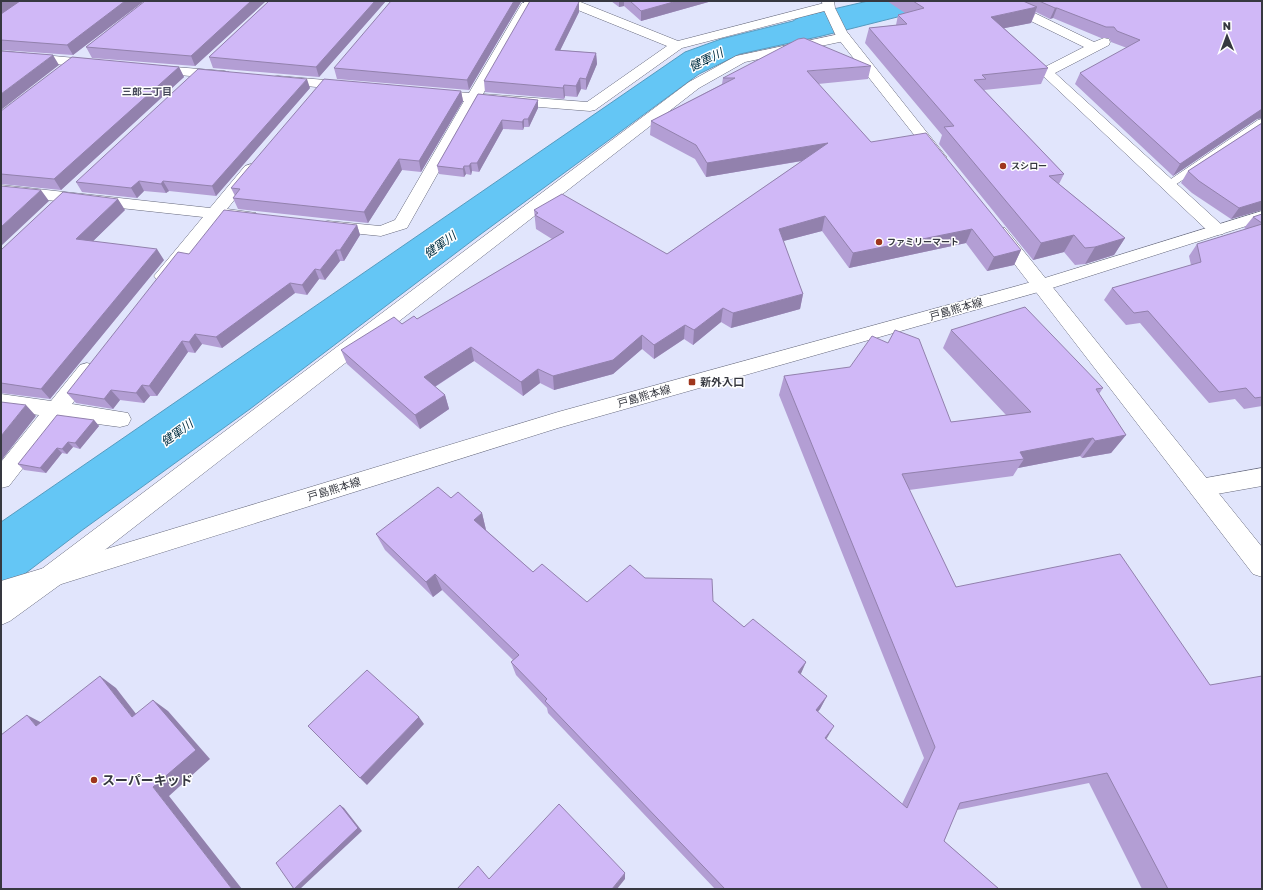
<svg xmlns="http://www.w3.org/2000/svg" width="1263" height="890" viewBox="0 0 1263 890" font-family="'Golos Text','Noto Sans JP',sans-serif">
<rect width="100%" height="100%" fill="#e1e5fc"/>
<!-- water -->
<path fill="#64c6f5" stroke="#569bbf" d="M 868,1 L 961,1 L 822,36 L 740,54 L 699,74 L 481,234 L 250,409 L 81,531 L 1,592 L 1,522 L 685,52 L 721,39 L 793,21 L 799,17 Z"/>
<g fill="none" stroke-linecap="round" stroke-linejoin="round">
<!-- service casing -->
<g stroke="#66697c" stroke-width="1">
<path id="service" d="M 525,1 L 533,1 L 529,8 L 526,9 L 522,6 Z
M 1262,119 L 1262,127 L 1172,187 L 1164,187 L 1162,185 L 1258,120 Z"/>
</g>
<!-- minor casing -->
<g stroke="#66697c" stroke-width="1">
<path id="minor" d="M 561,1 L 578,1 L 678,41 L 828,2 L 832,3 L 834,6 L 832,9 L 682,48 L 595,110 L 590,111 L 478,102 L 407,228 L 381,236 L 322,230 L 319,226 L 322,222 L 328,221 L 380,226 L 395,220 L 464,101 L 431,98 L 426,97 L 424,94 L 426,91 L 431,90 L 469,93 L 522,3 L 530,3 L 532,6 L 483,94 L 587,102 L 667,46 L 563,4 Z
M 994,1 L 1010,1 L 1094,42 L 1104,38 L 1109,39 L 1110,42 L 1109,45 L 1055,73 L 1223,226 L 1226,230 L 1223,234 L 1217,235 L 1211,234 L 1039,72 L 1041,69 L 1084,47 L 996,4 Z
M 844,33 L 849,34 L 850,37 L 849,40 L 745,62 L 699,88 L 61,584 L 10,621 L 1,625 L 1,598 L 43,568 L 689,82 L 736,56 Z
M 1,51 L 96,60 L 101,61 L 103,64 L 101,67 L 96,68 L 1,59 Z
M 150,65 L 224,71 L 229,72 L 231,75 L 229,78 L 224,79 L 145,72 L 143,69 L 145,66 Z
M 278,76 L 349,82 L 354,83 L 356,86 L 354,89 L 349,90 L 273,83 L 271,80 L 273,77 Z
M 251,164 L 257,166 L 259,169 L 227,209 L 256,213 L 258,217 L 256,221 L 250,222 L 219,219 L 169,280 L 163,282 L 157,280 L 154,276 L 203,217 L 1,195 L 1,185 L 210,208 L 245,166 Z
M 87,363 L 94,365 L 97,370 L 72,404 L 128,413 L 131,419 L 128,425 L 120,427 L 61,419 L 9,486 L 1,488 L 1,462 L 39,415 L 1,410 L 1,394 L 51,401 L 80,365 Z
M 1262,468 L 1262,486 L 1200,497 L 1192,495 L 1189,488 L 1192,481 L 1200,479 Z"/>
</g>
<!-- tertiary casing -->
<g stroke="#66697c" stroke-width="1">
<path id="tertiary" d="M 822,1 L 834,1 L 835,8 L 847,32 L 944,154 L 947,157 L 944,160 L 939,162 L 934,160 L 836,36 L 823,8 Z
M 999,227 L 1005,228 L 1262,547 L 1262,577 L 1253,574 L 993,236 L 990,232 L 993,228 Z"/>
</g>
<!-- secondary casing -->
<g stroke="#66697c" stroke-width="1">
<path id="secondary" d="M 1262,211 L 1262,221 L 1049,289 L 558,428 L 1,603 L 1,581 L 558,412 L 1035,281 Z"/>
</g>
<!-- service -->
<use href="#service" fill="#fff" fill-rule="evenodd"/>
<!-- minor -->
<use href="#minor" fill="#fff" fill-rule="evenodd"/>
<!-- tertiary -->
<use href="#tertiary" fill="#fff" fill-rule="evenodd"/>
<!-- secondary -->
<use href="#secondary" fill="#fff" fill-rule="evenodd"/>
</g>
<!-- wall -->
<path fill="#b39ed4" d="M 1,1 L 144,1 L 73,55 L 1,50 Z
M 145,1 L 266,1 L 195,66 L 92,58 L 86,47 Z
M 269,1 L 386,1 L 319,77 L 213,68 L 209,57 Z
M 611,1 L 712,1 L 641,21 L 624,6 L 619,7 Z
M 887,1 L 1262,1 L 1262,118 L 1257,119 L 1173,176 L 1075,84 L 1080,73 L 1127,48 L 1111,42 L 1109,38 L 1101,38 L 1053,18 L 1050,19 L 1036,12 L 1031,23 L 1004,28 L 1048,68 L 1041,84 L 984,90 L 1064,174 L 1059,184 L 1125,238 L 1114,255 L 1085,264 L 1075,265 L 1064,252 L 1033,260 L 939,144 L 942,135 L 865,43 L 869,28 L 896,25 L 898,15 L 905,13 Z
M 521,2 L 469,90 L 337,79 L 334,68 Z
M 579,2 L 579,12 L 560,50 L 596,53 L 597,64 L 586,90 L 581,89 L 577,97 L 565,96 L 564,99 L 485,92 L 484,81 Z
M 871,66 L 868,79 L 818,84 L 871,142 L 1021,250 L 1014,265 L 987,271 L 966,243 L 849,268 L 822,231 L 783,241 L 803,294 L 800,309 L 731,328 L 721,322 L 693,345 L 684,339 L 654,359 L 642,349 L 613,374 L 554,390 L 540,383 L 523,396 L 474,361 L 435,387 L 445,395 L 449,409 L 420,429 L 347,364 L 341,350 L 402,324 L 417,319 L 552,239 L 536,229 L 534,210 L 667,254 L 802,161 L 706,177 L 695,159 L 650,135 L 651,121 L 722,84 L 723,78 Z
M 179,67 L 184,77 L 61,190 L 1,184 L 1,111 Z
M 310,88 L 216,196 L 169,191 L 166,193 L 144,191 L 137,198 L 82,192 L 76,182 Z
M 461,91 L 463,101 L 421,172 L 402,170 L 368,223 L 238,209 L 233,198 L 235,196 L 231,188 Z
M 478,94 L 538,100 L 538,108 L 529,127 L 524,127 L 523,130 L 503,129 L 479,172 L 472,171 L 471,175 L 466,174 L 464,177 L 439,174 L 437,166 Z
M 1262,123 L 1262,210 L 1231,219 L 1192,193 L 1181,183 L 1188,171 Z
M 125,210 L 93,241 L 164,260 L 50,399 L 1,393 L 1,250 Z
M 1262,214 L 1262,406 L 1244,409 L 1235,399 L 1209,403 L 1140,323 L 1126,325 L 1104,300 L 1112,288 L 1191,265 L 1189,256 L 1197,244 L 1246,229 L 1244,228 L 1253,217 Z
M 357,225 L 360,235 L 344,261 L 340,261 L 325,280 L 319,279 L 307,295 L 295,293 L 222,348 L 202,344 L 195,353 L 188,352 L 157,396 L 150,396 L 144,403 L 120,400 L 113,409 L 76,403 L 67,393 L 189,254 Z
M 951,330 L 1103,388 L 1099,394 L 1126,435 L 1111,453 L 1082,458 L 1080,456 L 1018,468 L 1013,476 L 909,490 L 956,587 L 1262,889 L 1142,889 L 1089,783 L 957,810 L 944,841 L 999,889 L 715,889 L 548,713 L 547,708 L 516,675 L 511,662 L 513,660 L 442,590 L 433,597 L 385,550 L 376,534 L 451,498 L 482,513 L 486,530 L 533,572 L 587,602 L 645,578 L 713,601 L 744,627 L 806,662 L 800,674 L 827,696 L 820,709 L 818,712 L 826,739 L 902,804 L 924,758 L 779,395 L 784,376 L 951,422 L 1006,415 L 943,348 Z
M 94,420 L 99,426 L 80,449 L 73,447 L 67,454 L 62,453 L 46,473 L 24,470 L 18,464 Z"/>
<!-- shaded-wall -->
<path fill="#9281ad" d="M 1,1 L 21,1 L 1,14 Z
M 125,1 L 144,1 L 73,55 L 67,45 Z
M 251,1 L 266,1 L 195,66 L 191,56 Z
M 375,1 L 386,1 L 319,77 L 316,67 Z
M 514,1 L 523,1 L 521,2 L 469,90 L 467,80 Z
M 619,1 L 624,1 L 624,6 L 619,7 Z
M 677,1 L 712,1 L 641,21 L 641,11 Z
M 579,2 L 579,12 L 555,61 L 555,50 Z
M 1037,7 L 1031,23 L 985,32 L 991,17 Z
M 1055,8 L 1057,8 L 1053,18 L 1050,19 Z
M 596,53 L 597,64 L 586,90 L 586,79 Z
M 53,55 L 59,65 L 1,110 L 1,94 Z
M 179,67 L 184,77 L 61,190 L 54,179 Z
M 580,78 L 581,89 L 577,97 L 576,86 Z
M 307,79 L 310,88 L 216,196 L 212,186 Z
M 564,85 L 565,96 L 564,99 L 563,88 Z
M 461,91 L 463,101 L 421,172 L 419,161 Z
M 538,100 L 538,108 L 529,127 L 528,119 Z
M 1262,109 L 1262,118 L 1257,119 L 1173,176 L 1180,164 Z
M 524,119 L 524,127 L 523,130 L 522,122 Z
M 502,120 L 503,129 L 479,172 L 477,163 Z
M 828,143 L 825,157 L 706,177 L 707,163 Z
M 399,159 L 402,170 L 368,223 L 364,212 Z
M 471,163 L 472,171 L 471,175 L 469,166 Z
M 464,166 L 466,174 L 464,177 L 463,169 Z
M 139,181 L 144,191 L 137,198 L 131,188 Z
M 163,181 L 169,191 L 166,193 L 161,184 Z
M 41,190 L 49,201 L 1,246 L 1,227 Z
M 118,199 L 125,210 L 84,250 L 76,239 Z
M 1262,201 L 1262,210 L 1231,219 L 1239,208 Z
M 825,216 L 822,231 L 776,243 L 779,229 Z
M 357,225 L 360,235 L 344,261 L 340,250 Z
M 972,229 L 966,243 L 849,268 L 853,253 Z
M 1074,235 L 1064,252 L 1033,260 L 1041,243 Z
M 1125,238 L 1114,255 L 1085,264 L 1095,247 Z
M 157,249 L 164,260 L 50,399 L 41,389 Z
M 336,250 L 340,261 L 325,280 L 320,270 Z
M 1021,250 L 1014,265 L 987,271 L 994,257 Z
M 315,269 L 319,279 L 307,295 L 302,285 Z
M 290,283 L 295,293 L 222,348 L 216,337 Z
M 803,294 L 800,309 L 731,328 L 733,313 Z
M 723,308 L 721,322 L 693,345 L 694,330 Z
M 685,325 L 684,339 L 654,359 L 654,345 Z
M 195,334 L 202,344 L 195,353 L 189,342 Z
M 642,335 L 642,349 L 613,374 L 554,390 L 553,376 Z
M 182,341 L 188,352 L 157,396 L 149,386 Z
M 471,347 L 474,361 L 428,391 L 424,377 Z
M 538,369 L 540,383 L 523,396 L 521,382 Z
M 142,385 L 150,396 L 144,403 L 136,393 Z
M 111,390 L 120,400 L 113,409 L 104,399 Z
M 445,395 L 449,409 L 420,429 L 415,415 Z
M 26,405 L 36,416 L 1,461 L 1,436 Z
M 94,420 L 99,426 L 80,449 L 75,443 Z
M 1126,435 L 1111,453 L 1082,458 L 1095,441 Z
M 1093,438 L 1080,456 L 1018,468 L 1024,459 L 1020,452 Z
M 68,442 L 73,447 L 67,454 L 62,449 Z
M 57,448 L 62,453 L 46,473 L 40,468 Z
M 482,513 L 486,530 L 479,536 L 474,520 Z
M 435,574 L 442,590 L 433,597 L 426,582 Z
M 806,662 L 800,676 L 798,672 Z
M 100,676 L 116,688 L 147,728 L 132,717 Z
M 827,696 L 820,709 L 809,722 L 816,710 Z
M 153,700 L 168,711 L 210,759 L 169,796 L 242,889 L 232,889 L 153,787 Z
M 27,715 L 46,725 L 36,726 Z
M 419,717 L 424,724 L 367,785 L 360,778 Z
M 834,726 L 827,738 L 818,750 L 825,738 Z
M 340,805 L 344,808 L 362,831 L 300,889 L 294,889 Z
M 625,873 L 625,879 L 617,889 L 612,889 Z"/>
<!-- building -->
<path fill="#d0b8f7" stroke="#9281ad" d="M 20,1 L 125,1 L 67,45 L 1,40 L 1,14 Z
M 145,1 L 251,1 L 191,56 L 86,47 Z
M 269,1 L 375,1 L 316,67 L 209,57 Z
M 391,1 L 514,1 L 467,80 L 334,68 Z
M 530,1 L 576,1 L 579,2 L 555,50 L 596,53 L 586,79 L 580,78 L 576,86 L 564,85 L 563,88 L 484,81 Z
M 630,1 L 677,1 L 641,11 Z
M 913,1 L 1023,1 L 1037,7 L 991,17 L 1048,68 L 982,75 L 986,79 L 974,80 L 1064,174 L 1049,176 L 1125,238 L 1095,247 L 1085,248 L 1074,235 L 1041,243 L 944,127 L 954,126 L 869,28 L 907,24 L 898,15 L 924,8 Z
M 1039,1 L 1262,1 L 1262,109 L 1180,164 L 1080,73 L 1140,40 L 1117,31 L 1114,27 L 1106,27 L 1057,8 L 1055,8 Z
M 804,38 L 871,66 L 807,71 L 871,142 L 926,133 L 1021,250 L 994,257 L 972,229 L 853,253 L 825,216 L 779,229 L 803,294 L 733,313 L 723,308 L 694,330 L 685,325 L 654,345 L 642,335 L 613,360 L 553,376 L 538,369 L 521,382 L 471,347 L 424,377 L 445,395 L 415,415 L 341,350 L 394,317 L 402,324 L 414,316 L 417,319 L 564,232 L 535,215 L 538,213 L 534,210 L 562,194 L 667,254 L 828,143 L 707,163 L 696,145 L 651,121 L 735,78 L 723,78 L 798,39 Z
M 1,51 L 53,55 L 1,94 Z
M 72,57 L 179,67 L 54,179 L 1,174 L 1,111 Z
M 198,69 L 307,79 L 212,186 L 163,181 L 161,184 L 139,181 L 131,188 L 76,182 Z
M 324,79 L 461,91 L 419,161 L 399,159 L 364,212 L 233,198 L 240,189 L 231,188 Z
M 478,94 L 538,100 L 528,119 L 524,119 L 522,122 L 502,120 L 477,163 L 471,163 L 469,166 L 464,166 L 463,169 L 437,166 Z
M 1262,123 L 1262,201 L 1239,208 L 1199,181 L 1188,171 Z
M 1,186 L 41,190 L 1,227 Z
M 63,192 L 118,199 L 76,239 L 157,249 L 41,389 L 1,383 L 1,250 Z
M 224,210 L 357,225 L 340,250 L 336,250 L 320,270 L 315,269 L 302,285 L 290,283 L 216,337 L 195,334 L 189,342 L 182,341 L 149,386 L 142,385 L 136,393 L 111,390 L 104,399 L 67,393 L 178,252 L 189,254 Z
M 1262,214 L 1262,223 L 1253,217 Z
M 1262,224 L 1262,397 L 1255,398 L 1246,388 L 1219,392 L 1148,311 L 1134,313 L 1112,288 L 1201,262 L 1197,244 Z
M 1025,307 L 1103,388 L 1096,389 L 1126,435 L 1095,441 L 1093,438 L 1020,452 L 1024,459 L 902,474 L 956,587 L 1120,554 L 1210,685 L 1262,676 L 1262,889 L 1168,889 L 1107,773 L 960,803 L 944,841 L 999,889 L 725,889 L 545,701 L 547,699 L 511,662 L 519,655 L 435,574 L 426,582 L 376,534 L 438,487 L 451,498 L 458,492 L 482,513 L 474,520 L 533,572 L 542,564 L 587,602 L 630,565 L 645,578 L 712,579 L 713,601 L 744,627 L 753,619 L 806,662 L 798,672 L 827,696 L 816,710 L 834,726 L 825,738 L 907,808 L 935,747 L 784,376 L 850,367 L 872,336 L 888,343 L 895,330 L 919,339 L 951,422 L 1031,412 L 951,330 Z
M 1,402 L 26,405 L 1,436 Z
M 57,415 L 94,420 L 75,443 L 68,442 L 62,449 L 57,448 L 40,468 L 18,464 Z
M 367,670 L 419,717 L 360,778 L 308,726 Z
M 100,676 L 132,717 L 153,700 L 196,750 L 153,787 L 232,889 L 1,889 L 1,735 L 27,715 L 36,726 Z
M 559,804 L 625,873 L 612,889 L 457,889 L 478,866 L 489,879 Z
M 340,805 L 358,828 L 294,889 L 276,863 Z"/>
<!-- markers -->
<g fill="#9f361d" stroke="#fff" stroke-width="1.5">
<circle cx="1003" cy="166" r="4"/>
<circle cx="879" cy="242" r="4"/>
<rect x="688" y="378" width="8" height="8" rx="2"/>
<circle cx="94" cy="780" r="4"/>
</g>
<g text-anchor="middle" stroke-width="3" stroke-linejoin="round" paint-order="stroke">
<!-- far-poi labels -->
<g font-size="9" font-weight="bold" fill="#363840" stroke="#fff" text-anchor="start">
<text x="1011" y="169">スシロー</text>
<text x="887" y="245">ファミリーマート</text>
</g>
<!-- far-neighbourhood labels -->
<g font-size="10" font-weight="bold" fill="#46495b" stroke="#fff">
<text x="147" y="95">三郎二丁目</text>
</g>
<!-- street labels -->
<g font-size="11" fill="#363840" stroke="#fff">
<text transform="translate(956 309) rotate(-16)" y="4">戸島熊本線</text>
<text transform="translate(644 396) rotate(-16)" y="4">戸島熊本線</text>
<text transform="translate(334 489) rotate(-17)" y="4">戸島熊本線</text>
</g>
<!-- poi labels -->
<g font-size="11" font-weight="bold" fill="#363840" stroke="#fff" text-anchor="start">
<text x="700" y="386">新外入口</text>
</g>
<!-- water labels -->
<g font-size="12" font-style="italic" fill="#012f42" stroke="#fff">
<text transform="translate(706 60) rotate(-26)" y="4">健軍川</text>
<text transform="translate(440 245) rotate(-36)" y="4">健軍川</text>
<text transform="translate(177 433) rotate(-36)" y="4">健軍川</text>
</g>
<!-- near-poi labels -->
<g font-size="13" font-weight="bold" fill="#363840" stroke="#fff" text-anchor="start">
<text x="102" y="785">スーパーキッド</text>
</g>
</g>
<!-- border -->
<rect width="1263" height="890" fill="none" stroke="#363840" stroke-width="4"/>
<!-- north arrow -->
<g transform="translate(1227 36) rotate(359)" stroke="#ffffff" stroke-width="3" paint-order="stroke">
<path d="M0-3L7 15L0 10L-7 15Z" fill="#363840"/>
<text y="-6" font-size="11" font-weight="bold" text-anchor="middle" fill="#363840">N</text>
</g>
</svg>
